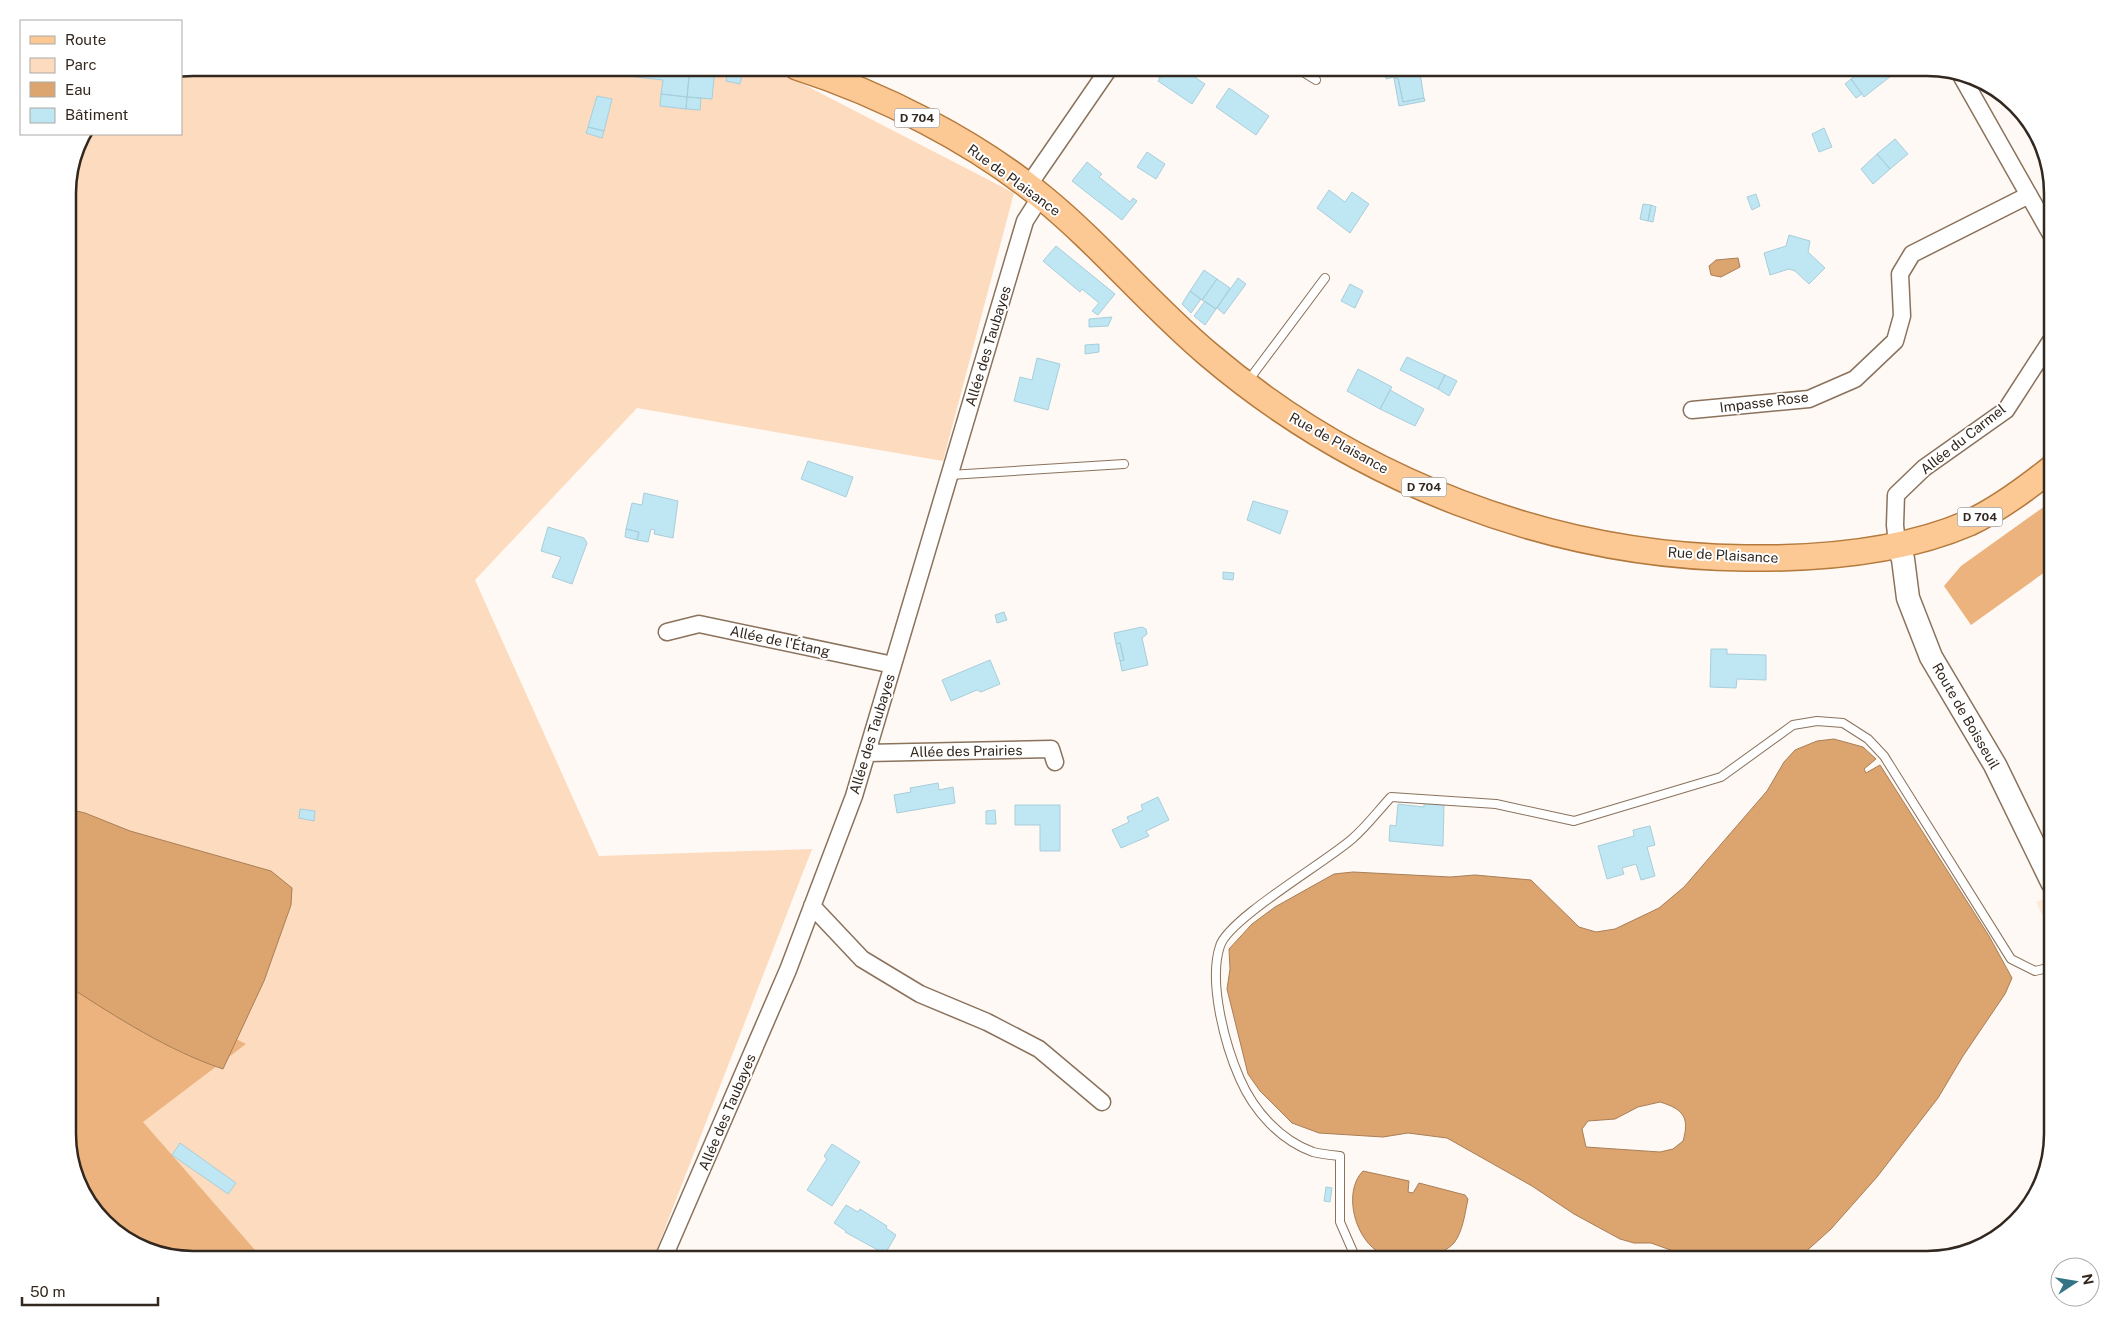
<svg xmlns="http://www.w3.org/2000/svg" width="2120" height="1327" viewBox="0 0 2120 1327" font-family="'Public Sans',sans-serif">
<rect width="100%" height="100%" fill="#fef9f4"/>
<!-- built -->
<path fill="#feead8" d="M 2052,895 L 2052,935 L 2036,902 Z"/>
<!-- green -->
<path fill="#fcdbbe" d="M 194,68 L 802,68 L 799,82 L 1014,193 L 943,461 L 637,408 L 475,580 L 599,856 L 812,849 L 653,1259 L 263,1259 L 142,1122 L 246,1044 L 68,950 L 68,186 L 77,145 L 85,134 L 181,134 L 181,70 Z"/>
<!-- forest -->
<path fill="#ecb37e" d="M 2052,501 L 2052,567 L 1971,625 L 1944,586 L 1961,566 Z
M 68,950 L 246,1044 L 143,1122 L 263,1259 L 194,1259 L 130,1242 L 85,1197 L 68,1141 Z"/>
<!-- water -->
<path fill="#dca46f" stroke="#a97f57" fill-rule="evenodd" d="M 1738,258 L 1740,267 L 1721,277 L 1711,275 L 1709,266 L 1716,260 Z
M 1834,739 L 1863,747 L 1876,759 L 1864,769 L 1866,773 L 1880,765 L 1989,936 L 2012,978 L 2005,994 L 1963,1056 L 1938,1098 L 1877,1177 L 1831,1229 L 1801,1256 L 1780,1259 L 1706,1259 L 1679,1253 L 1651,1243 L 1634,1243 L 1620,1239 L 1574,1214 L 1532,1186 L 1447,1138 L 1408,1133 L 1383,1137 L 1319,1133 L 1292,1123 L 1260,1091 L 1248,1074 L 1227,989 L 1230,969 L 1229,949 L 1252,924 L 1275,907 L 1334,874 L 1353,872 L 1450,877 L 1475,875 L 1531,880 L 1579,927 L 1596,932 L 1615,929 L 1659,908 L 1684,887 L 1767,791 L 1784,762 L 1795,750 L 1817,741 ZM 1660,1102 C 1683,1109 1690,1117 1683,1141 L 1673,1149 L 1660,1152 L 1586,1147 L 1582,1129 L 1588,1121 L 1615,1119 L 1638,1107 Z
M 68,809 L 85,813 L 130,831 L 271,871 L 292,888 L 291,905 L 264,981 L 223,1069 C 167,1050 118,1018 68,986 Z
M 1363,1171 L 1409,1181 L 1408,1192 L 1413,1193 L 1419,1183 L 1465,1195 L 1468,1199 C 1465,1213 1463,1231 1454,1243 C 1438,1260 1402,1264 1382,1254 C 1355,1241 1342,1192 1363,1171 Z"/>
<!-- building -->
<path fill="#bfe6f3" stroke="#a8cedb" d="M 618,67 L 690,67 L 687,97 L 661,94 L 663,80 L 618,75 Z
M 690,67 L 715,68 L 712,99 L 687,97 Z
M 729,67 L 744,67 L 740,84 L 726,81 Z
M 1159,67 L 1167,67 L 1160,78 L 1154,74 Z
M 1167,67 L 1180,67 L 1205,84 L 1192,104 L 1158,81 Z
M 1384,67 L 1392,67 L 1394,77 L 1386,79 Z
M 1392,67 L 1416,67 L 1417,74 L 1420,73 L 1424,98 L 1403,102 L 1398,78 L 1394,78 Z
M 1866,67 L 1892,67 L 1896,72 L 1864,97 L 1851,79 Z
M 1394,78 L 1398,78 L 1403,102 L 1424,98 L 1425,101 L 1399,106 Z
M 1851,79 L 1862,94 L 1856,98 L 1845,84 Z
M 1229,88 L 1269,116 L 1256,135 L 1216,107 Z
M 661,94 L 687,97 L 686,109 L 660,106 Z
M 597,96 L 612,99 L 604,131 L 588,127 Z
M 687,97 L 701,98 L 700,110 L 686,109 Z
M 588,127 L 604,131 L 602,138 L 586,133 Z
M 1824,128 L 1832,147 L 1819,152 L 1812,134 Z
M 1895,139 L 1908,154 L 1890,169 L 1877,154 Z
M 1147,152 L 1165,164 L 1156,179 L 1137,167 Z
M 1877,154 L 1890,169 L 1873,184 L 1861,169 Z
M 1087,162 L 1102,174 L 1099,177 L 1130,202 L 1133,198 L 1137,201 L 1122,220 L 1072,181 Z
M 1329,190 L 1345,202 L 1352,192 L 1369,204 L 1350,233 L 1317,208 Z
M 1756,194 L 1760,206 L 1752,210 L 1747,197 Z
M 1643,204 L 1651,205 L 1648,221 L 1640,219 Z
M 1651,205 L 1656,207 L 1653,222 L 1648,221 Z
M 1789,235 L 1810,241 L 1808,252 L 1825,268 L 1809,284 L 1795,271 L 1789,269 L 1770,275 L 1764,253 L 1786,246 Z
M 1056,246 L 1115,294 L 1098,315 L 1092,311 L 1099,303 L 1082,289 L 1080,292 L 1043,261 Z
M 1204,270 L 1217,279 L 1202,300 L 1190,291 Z
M 1238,278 L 1246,284 L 1224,314 L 1217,308 Z
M 1217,279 L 1230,288 L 1216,309 L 1202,300 Z
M 1350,284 L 1363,291 L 1355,308 L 1341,301 Z
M 1190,291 L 1201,299 L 1191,313 L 1182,304 Z
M 1205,301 L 1216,309 L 1205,325 L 1194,316 Z
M 1112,317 L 1108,326 L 1089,327 L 1089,319 Z
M 1099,344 L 1099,352 L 1085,354 L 1085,345 Z
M 1407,357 L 1445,375 L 1438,389 L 1400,370 Z
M 1037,358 L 1060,364 L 1048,410 L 1014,401 L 1020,377 L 1032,380 Z
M 1358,369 L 1392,387 L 1380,409 L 1347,391 Z
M 1445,375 L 1457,381 L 1449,396 L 1438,389 Z
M 1390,390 L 1424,409 L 1415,426 L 1380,409 Z
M 808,461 L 853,477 L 846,497 L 801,479 Z
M 644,493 L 678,501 L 673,538 L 654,534 L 655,530 L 651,529 L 648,542 L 637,540 L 639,532 L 626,529 L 632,503 L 642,505 Z
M 1253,501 L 1288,511 L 1280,534 L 1247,520 Z
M 548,527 L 584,538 L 587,543 L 572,584 L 552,577 L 561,557 L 541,551 Z
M 626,529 L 639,532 L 637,540 L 625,537 Z
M 1223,572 L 1234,573 L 1233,580 L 1223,579 Z
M 1004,612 L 1007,620 L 997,623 L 995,615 Z
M 1142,627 L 1146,629 L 1147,634 L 1142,638 L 1148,665 L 1122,671 L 1120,661 L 1124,660 L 1120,643 L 1116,644 L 1114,633 Z
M 1120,643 L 1124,660 L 1120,661 L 1116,644 Z
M 1711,649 L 1727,649 L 1727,654 L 1766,655 L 1766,680 L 1737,679 L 1736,688 L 1710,687 Z
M 990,660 L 1000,684 L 981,692 L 977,690 L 951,701 L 942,680 Z
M 938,783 L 939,790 L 953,787 L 955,803 L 897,813 L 894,795 L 911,792 L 910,788 Z
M 1158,797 L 1169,820 L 1146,831 L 1149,836 L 1121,848 L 1112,830 L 1129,822 L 1127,817 L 1143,810 L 1141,805 Z
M 1424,803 L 1444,805 L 1443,846 L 1389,841 L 1390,825 L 1396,826 L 1398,804 L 1424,807 Z
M 1015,805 L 1060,805 L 1060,851 L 1040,851 L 1040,825 L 1015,825 Z
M 300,809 L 315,811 L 314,821 L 299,818 Z
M 995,810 L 996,824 L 986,824 L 986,811 Z
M 1650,826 L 1655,845 L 1647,847 L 1655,876 L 1641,880 L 1636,864 L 1622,868 L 1624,874 L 1607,879 L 1598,846 L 1634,836 L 1633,830 Z
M 180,1143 L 236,1183 L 228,1194 L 172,1155 Z
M 832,1144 L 860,1162 L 832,1206 L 807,1190 L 827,1159 L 824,1156 Z
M 1326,1187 L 1332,1188 L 1330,1202 L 1324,1201 Z
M 846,1205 L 858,1212 L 860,1209 L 887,1226 L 886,1228 L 896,1235 L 885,1254 L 845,1232 L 846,1231 L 834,1223 Z"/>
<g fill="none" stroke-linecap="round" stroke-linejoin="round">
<!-- service casing -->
<g stroke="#8a725c" stroke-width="10">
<path id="service" d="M 1295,67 L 1316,80
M 1248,381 L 1325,278
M 950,475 L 1124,464
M 1354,1254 L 1340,1222 L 1340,1156 C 1331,1155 1321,1154 1313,1152 C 1280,1140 1254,1111 1240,1079 C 1225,1045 1208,982 1220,946 C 1228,919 1326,862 1352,839 C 1366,827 1378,811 1391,797 L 1496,804 L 1574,821 L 1721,777 L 1793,725 L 1817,721 L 1843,723 L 1868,739 L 1884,756 L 2011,959 L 2035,971 L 2052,967"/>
</g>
<!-- minor casing -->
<g stroke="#8a725c" stroke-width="19">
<path id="minor" d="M 1962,77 L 2052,236
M 1028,186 L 1110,67
M 1692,410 L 1809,399 L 1855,379 L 1895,341 L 1902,316 L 1900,274 L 1912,254 L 2029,195
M 1897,544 L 1895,525 L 1896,495 L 1924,468 L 2006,410 L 2052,339
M 667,632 L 699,624 L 893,665
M 867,753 L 1051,749 L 1055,762
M 812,906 L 862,959 L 920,994 L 987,1022 L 1039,1049 L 1102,1102
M 663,1259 L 788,970 L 854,796 L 1025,221 L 1041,196"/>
</g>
<!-- secondary casing -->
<g stroke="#8a725c" stroke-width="25">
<path id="secondary" d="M 1897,544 L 1903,559 L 1908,598 L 1931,657 L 1995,765 L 2052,882"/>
</g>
<!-- primary casing -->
<g stroke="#b4793c" stroke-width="28">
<path id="primary" d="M 797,67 C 881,94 974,141 1042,197 C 1101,245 1150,305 1208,354 C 1356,480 1550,556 1745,558 C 1817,559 1902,552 1969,523 C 1999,509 2027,488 2052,468"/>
</g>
<!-- service -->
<use href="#service" stroke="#fff" stroke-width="8"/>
<!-- minor -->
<use href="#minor" stroke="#fff" stroke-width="16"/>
<!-- secondary -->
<use href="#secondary" stroke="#fff" stroke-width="22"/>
<!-- primary -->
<use href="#primary" stroke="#fcc994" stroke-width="25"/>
</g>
<g text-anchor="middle" stroke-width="4" stroke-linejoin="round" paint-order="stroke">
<!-- shield labels -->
<g fill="#fff" stroke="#706862" stroke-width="1">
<rect x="894.5" y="108.5" width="45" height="19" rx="4"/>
<rect x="1401.5" y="477.5" width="45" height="19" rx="4"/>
<rect x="1957.5" y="507.5" width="45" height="19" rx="4"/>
</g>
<g font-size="12" font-weight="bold" fill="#33281f">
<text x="917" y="122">D 704</text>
<text x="1424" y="491">D 704</text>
<text x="1980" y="521">D 704</text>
</g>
<!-- street labels -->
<g font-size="14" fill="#33281f" stroke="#fff">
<text transform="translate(1014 180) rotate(36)" y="5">Rue de Plaisance</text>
<text transform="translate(988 346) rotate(-73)" y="5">Allée des Taubayes</text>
<text transform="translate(1764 402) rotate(-7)" y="5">Impasse Rose</text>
<text transform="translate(1963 439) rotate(-38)" y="5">Allée du Carmel</text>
<text transform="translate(1339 443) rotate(29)" y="5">Rue de Plaisance</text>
<text transform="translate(1723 555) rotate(3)" y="5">Rue de Plaisance</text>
<text transform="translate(780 641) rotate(12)" y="5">Allée de l'Étang</text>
<text transform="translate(1966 716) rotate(60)" y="5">Route de Boisseuil</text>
<text transform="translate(872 734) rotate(-73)" y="5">Allée des Taubayes</text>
<text transform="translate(966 751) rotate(-1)" y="5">Allée des Prairies</text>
<text transform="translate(727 1112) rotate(-67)" y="5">Allée des Taubayes</text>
</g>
</g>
<!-- crop -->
<path d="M0 0H2120V1327H0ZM193 76H1927A117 117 0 0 1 2044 193V1134A117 117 0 0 1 1927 1251H193A117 117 0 0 1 76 1134V193A117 117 0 0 1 193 76Z" fill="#fff" fill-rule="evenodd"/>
<path fill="none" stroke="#33281f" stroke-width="2.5" d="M193 76H1927A117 117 0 0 1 2044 193V1134A117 117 0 0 1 1927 1251H193A117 117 0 0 1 76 1134V193A117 117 0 0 1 193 76Z"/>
<!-- legend -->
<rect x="20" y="20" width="162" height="115" fill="#ffffff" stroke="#ada9a5"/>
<rect x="30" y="36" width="25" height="8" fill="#fcc994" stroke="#ada9a5"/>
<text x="65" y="45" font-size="15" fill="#33281f">Route</text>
<rect x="30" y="58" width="25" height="15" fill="#fcdbbe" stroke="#ada9a5"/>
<text x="65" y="70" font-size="15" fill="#33281f">Parc</text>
<rect x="30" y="82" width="25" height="15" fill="#dca46f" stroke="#ada9a5"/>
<text x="65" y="95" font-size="15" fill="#33281f">Eau</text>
<rect x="30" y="108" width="25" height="15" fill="#bfe6f3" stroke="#ada9a5"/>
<text x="65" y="120" font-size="15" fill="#33281f">Bâtiment</text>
<!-- north arrow -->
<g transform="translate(2075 1282) rotate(78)"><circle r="24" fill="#ffffff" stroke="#ada9a5"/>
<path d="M0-4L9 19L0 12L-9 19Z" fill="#337487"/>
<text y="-8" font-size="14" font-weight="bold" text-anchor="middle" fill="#33281f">N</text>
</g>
<!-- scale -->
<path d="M22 1297v8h136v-8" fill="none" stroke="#33281f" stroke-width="2.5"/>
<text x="30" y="1297" font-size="15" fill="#33281f" stroke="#ffffff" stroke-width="4" paint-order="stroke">50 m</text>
</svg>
